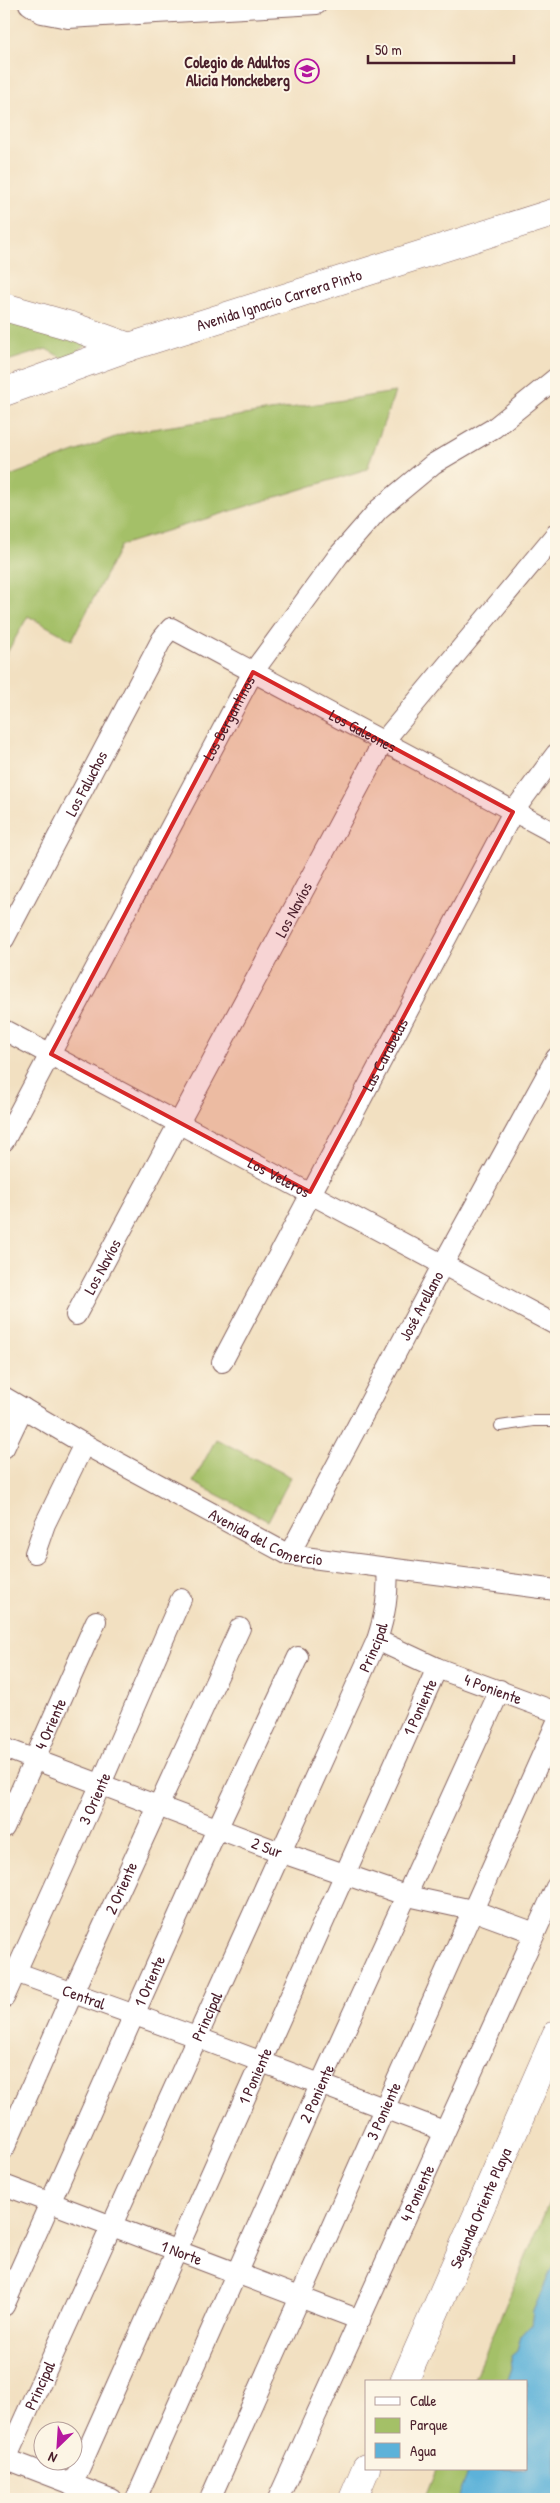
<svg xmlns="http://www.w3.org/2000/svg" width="560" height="2503" viewBox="0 0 560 2503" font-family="'Patrick Hand',sans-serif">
<rect width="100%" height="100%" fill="#fcf5e5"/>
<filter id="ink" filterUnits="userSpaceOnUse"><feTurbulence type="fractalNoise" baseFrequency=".02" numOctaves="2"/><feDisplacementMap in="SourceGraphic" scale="10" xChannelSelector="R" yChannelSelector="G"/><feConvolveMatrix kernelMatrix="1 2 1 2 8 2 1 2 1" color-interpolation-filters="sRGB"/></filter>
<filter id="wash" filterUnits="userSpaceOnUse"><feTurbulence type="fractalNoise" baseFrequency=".0096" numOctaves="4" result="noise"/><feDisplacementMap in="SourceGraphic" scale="20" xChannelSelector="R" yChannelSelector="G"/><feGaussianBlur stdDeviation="1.12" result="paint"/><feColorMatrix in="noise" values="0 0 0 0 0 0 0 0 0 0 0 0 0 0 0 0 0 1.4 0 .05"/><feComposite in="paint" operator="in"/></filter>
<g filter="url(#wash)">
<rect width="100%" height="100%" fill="#f2e0c1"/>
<!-- green -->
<path fill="#a4c067" stroke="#777049" d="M 4,314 L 87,344 L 66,360 L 46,349 L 4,362 Z
M 395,392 L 367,469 L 121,545 L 72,640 L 28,616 L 4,658 L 4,478 L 126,433 Z
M 216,1439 L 291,1477 L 268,1521 L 193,1482 Z
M 556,2186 L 556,2499 L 424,2499 L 436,2469 L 526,2469 L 526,2382 L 473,2382 Z"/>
<!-- water -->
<path fill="#5db2d9" stroke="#546882" d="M 556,2259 L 556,2499 L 457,2499 L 470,2469 L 526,2469 L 526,2382 L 507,2382 L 512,2368 L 511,2356 L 517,2351 L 521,2336 L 531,2325 L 533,2311 Z"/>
</g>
<g filter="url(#ink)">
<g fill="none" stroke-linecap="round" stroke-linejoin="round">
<!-- lane casing -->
<g stroke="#856360" stroke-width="12">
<path id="lane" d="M 500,1426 L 533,1421 L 556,1421"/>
</g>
<!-- street casing -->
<g stroke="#856360" stroke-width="22">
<g id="street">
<path d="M 29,4 L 42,13 L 68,18 L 317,4"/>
<path id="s1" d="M 4,939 L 162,639 L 171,628 L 556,834"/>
<path id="s2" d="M 4,1030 L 556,1325"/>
<path id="s3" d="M 4,1141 L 253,672 L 338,556 L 379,509 L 433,464 L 494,428 L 556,378"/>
<path id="s4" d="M 76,1315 L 383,742 L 556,534"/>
<path id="s5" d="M 222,1362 L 513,812 L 556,754"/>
<path id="s6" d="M 4,1397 L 84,1444 L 289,1555 L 556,1590"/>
<path d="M 4,1448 L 23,1408"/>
<path d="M 35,1553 L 45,1524 L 84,1444"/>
<path id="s7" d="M 289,1555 L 443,1264 L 556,1058"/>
<path id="s8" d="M 377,1640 L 437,1668 L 556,1712"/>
<path id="s9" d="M 4,1748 L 280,1852 L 408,1896 L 472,1910 L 535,1933"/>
<path id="s10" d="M 4,1828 L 96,1621"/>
<path id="s11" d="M 4,1968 L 196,2037 L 444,2131"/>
<path id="s12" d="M 4,1998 L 100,1786 L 181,1599"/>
<path id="s13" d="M 4,2149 L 73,1992 L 240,1628"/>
<path id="s14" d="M 4,2185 L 360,2320"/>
<path id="s15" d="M 4,2306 L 217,1829 L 298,1657"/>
<path d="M 4,2458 L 111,2499"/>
<path id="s16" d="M 6,2459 L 377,1640 C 385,1615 389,1594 387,1568"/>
<path id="s17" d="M 72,2485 L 437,1668"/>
<path id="s18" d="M 136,2499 L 321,2083 L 500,1690"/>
<path id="s19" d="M 210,2499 L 556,1724"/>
<path id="s20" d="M 278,2499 L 556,1887"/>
</g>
</g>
<!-- secondary casing -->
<g stroke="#856360" stroke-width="29">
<g id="secondary">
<path d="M 4,307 L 71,326 L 129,347"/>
<path id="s21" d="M 404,2382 L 556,2035"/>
<path d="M 353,2499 L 366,2468"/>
</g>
</g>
<!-- primary casing -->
<g stroke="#856360" stroke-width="29">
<g id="primary">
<path id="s22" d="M 4,392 L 129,347 L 556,212"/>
</g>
</g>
<!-- lane -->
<use href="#lane" stroke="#fff" stroke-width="10"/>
<!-- street -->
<use href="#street" stroke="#fff" stroke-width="20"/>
<!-- secondary -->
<use href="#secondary" stroke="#fff" stroke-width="28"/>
<!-- primary -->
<use href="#primary" stroke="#fff" stroke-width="28"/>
</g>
</g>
<!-- marked area -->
<path fill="#d62828" fill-opacity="0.2" stroke="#d62828" stroke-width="4" stroke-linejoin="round" d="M 253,672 L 513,812 L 310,1192 L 51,1054 Z"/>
<!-- icons -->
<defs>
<g id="school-ring" transform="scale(1.25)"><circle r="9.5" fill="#fcf5e5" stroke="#b5179e" stroke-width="1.5"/><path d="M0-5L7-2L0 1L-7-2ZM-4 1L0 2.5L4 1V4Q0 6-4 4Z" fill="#b5179e"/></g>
</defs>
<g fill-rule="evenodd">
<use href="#school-ring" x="307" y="71"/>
</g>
<g text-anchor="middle" stroke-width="4" stroke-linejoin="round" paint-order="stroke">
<!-- poi labels -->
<g font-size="16" font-weight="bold" fill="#4a1f2b" stroke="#fcf5e5" text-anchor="end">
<text x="290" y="68">Colegio de Adultos<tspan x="290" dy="18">Alicia Monckeberg</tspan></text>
</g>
<!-- street labels -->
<g font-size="16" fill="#4a1f2b" stroke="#fcf5e5">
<text dy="6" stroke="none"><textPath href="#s22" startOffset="290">Avenida Ignacio Carrera Pinto</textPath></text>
<text dy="6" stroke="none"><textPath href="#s3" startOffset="479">Los Bergantinos</textPath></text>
<text dy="6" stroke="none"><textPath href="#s1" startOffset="571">Los Galeones</textPath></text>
<text dy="6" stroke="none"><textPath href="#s1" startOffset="176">Los Faluchos</textPath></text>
<text dy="6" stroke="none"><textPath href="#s4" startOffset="460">Los Navíos</textPath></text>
<text dy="6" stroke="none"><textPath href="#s5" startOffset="348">Las Carabelas</textPath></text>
<text dy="6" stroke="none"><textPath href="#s2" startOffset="312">Los Veleros</textPath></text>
<text dy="6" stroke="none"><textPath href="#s4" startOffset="55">Los Navíos</textPath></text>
<text dy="6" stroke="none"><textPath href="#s7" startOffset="282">José Arellano</textPath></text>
<text dy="6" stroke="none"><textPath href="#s6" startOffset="298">Avenida del Comercio</textPath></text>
<text dy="6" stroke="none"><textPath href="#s16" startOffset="891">Principal</textPath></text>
<text dy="6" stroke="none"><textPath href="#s8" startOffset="126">4 Poniente</textPath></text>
<text dy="6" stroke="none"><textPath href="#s17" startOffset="852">1 Poniente</textPath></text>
<text dy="6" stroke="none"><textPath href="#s10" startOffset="114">4 Oriente</textPath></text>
<text dy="6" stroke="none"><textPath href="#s12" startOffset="219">3 Oriente</textPath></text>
<text dy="6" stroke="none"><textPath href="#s9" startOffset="281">2 Sur</textPath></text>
<text dy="6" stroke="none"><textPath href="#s13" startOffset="286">2 Oriente</textPath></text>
<text dy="6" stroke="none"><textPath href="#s15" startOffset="356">1 Oriente</textPath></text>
<text dy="6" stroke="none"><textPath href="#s11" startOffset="85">Central</textPath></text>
<text dy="6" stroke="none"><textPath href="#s16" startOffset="486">Principal</textPath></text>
<text dy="6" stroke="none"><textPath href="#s17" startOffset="448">1 Poniente</textPath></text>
<text dy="6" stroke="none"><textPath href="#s18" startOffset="444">2 Poniente</textPath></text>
<text dy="6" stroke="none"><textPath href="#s19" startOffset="425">3 Poniente</textPath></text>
<text dy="6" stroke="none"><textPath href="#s20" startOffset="336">4 Poniente</textPath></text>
<text dy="6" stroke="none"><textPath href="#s21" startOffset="190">Segunda Oriente Playa</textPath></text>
<text dy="6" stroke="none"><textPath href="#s14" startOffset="190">1 Norte</textPath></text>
<text dy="6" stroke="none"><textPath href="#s16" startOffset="81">Principal</textPath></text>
</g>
</g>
<!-- margin -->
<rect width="560" height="2503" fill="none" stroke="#fcf5e5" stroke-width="20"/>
<!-- legend -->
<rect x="365" y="2380" width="162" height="90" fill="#fcf5e5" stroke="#b59f9b"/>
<rect x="375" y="2397" width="25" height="8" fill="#ffffff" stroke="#b59f9b"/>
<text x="410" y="2406" font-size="15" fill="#4a1f2b">Calle</text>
<rect x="375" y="2418" width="25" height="15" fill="#a4c067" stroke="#b59f9b"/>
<text x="410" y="2430" font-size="15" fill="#4a1f2b">Parque</text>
<rect x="375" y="2443" width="25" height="15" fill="#5db2d9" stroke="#b59f9b"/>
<text x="410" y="2456" font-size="15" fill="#4a1f2b">Agua</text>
<!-- north arrow -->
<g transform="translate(58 2446) rotate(205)"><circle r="24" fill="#fcf5e5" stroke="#b59f9b"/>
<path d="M0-4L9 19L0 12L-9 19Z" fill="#b5179e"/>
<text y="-8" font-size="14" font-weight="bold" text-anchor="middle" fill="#4a1f2b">N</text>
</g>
<!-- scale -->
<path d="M368 55v8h146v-8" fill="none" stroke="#4a1f2b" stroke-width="2.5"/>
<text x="375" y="55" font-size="15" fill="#4a1f2b" stroke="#fcf5e5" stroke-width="4" paint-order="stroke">50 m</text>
</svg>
